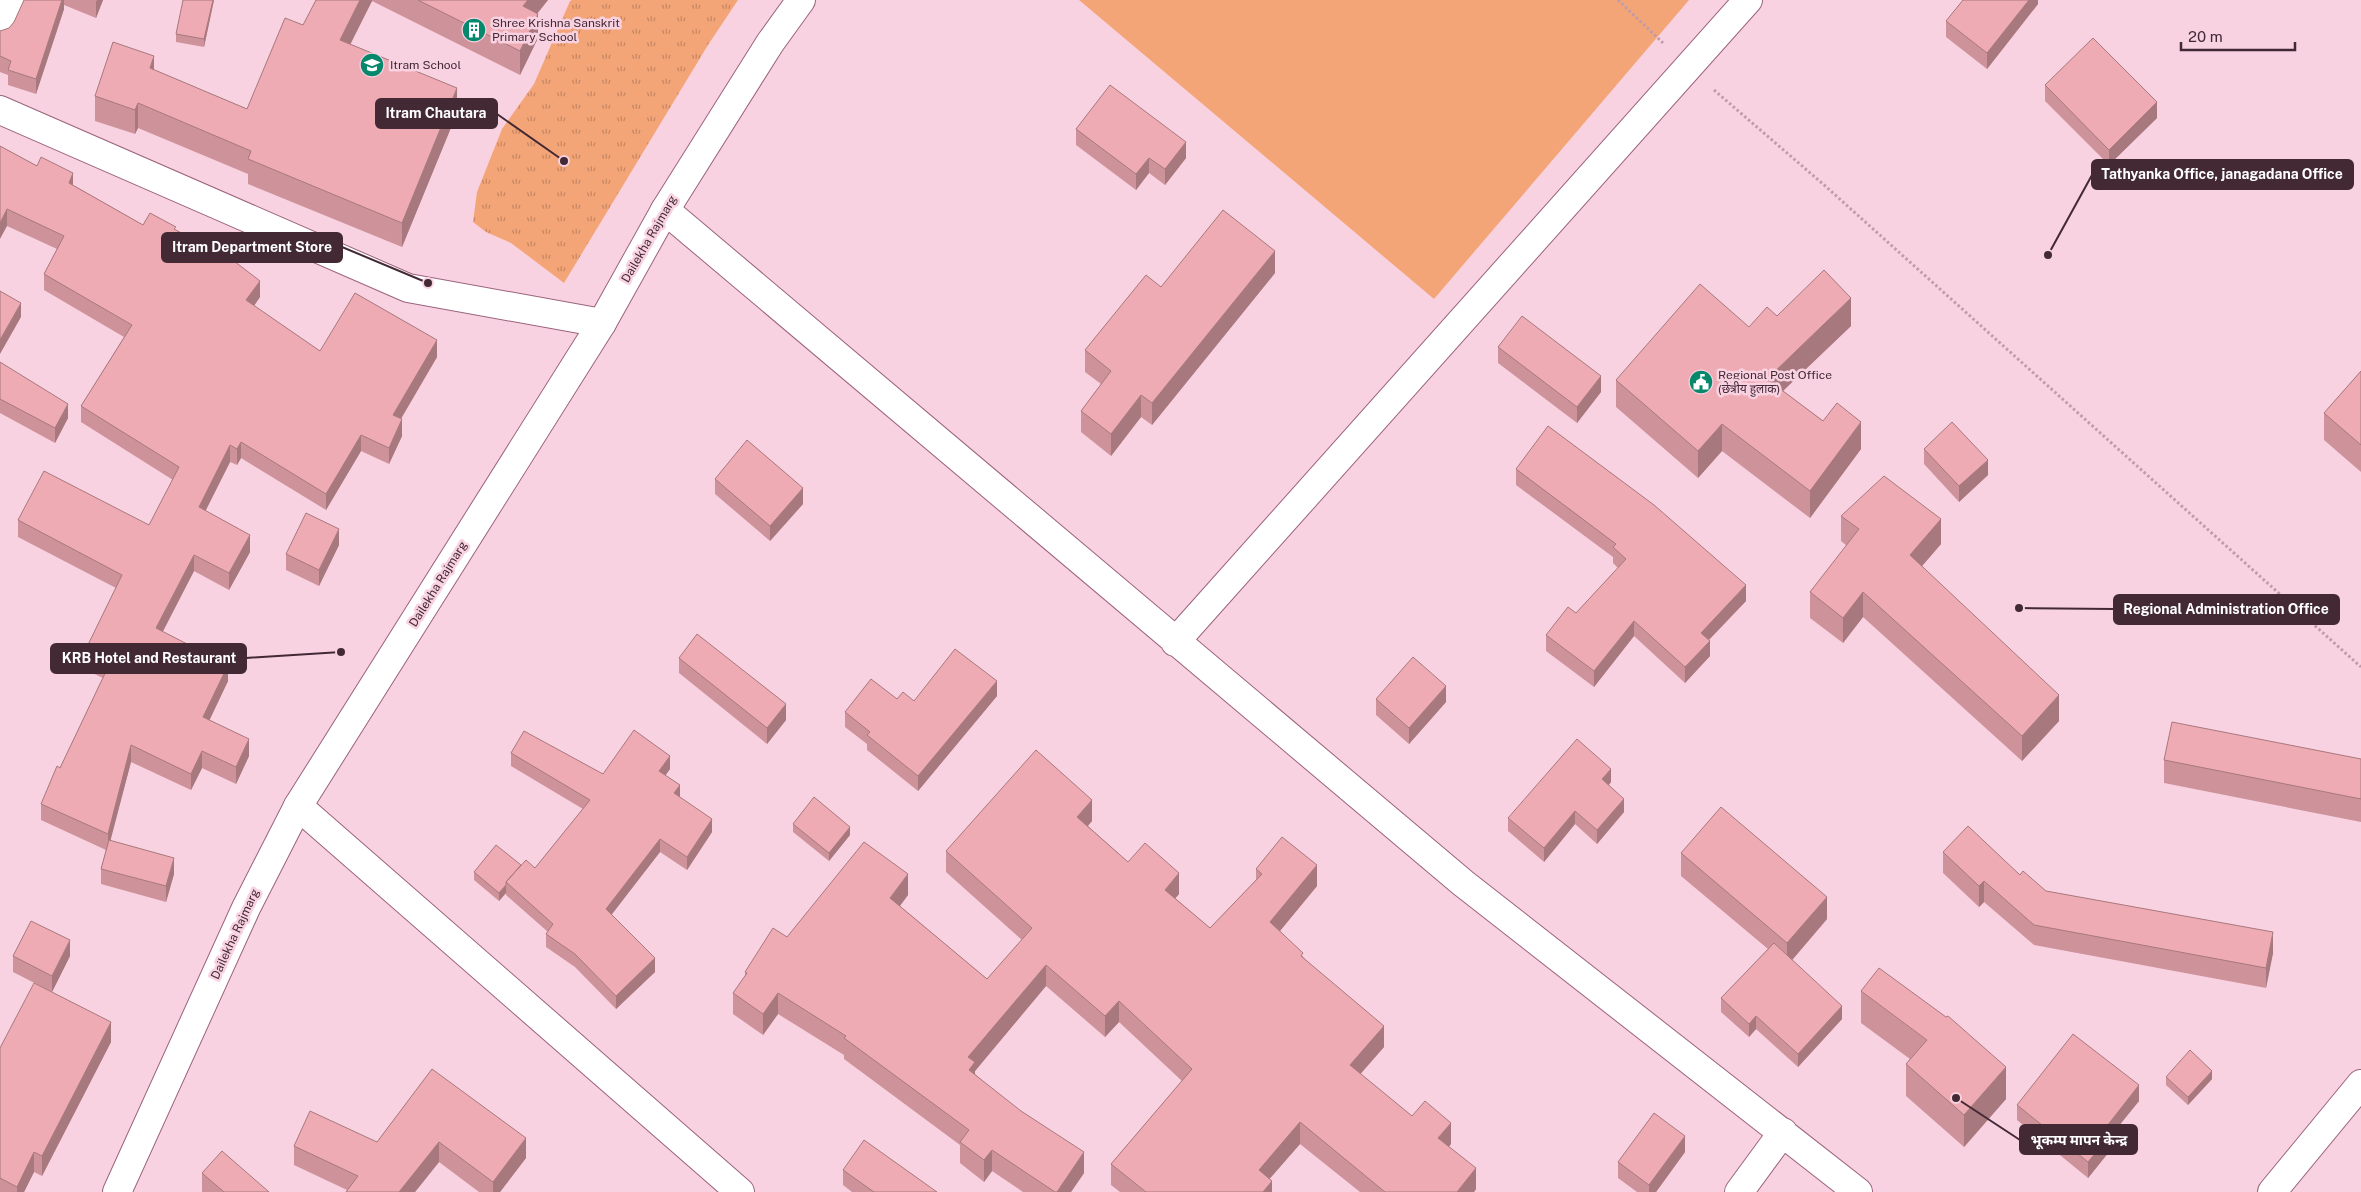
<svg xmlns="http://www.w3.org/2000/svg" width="2361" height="1192" viewBox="0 0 2361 1192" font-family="'Public Sans','Noto Sans Devanagari',sans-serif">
<defs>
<pattern id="park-tufts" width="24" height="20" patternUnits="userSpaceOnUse" patternTransform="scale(1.25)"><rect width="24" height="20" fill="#f4a577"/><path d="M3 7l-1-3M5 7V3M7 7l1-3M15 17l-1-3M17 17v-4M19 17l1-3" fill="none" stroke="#c78662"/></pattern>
</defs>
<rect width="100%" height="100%" fill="#f9d2e2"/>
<!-- green -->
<path fill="#f4a577" d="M 1079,0 L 1689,0 L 1434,299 Z"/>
<!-- park -->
<path fill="url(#park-tufts)" d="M 572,0 L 738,0 L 708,45 L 564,283 L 511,243 L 486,232 L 473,222 L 477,192 L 502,129 L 534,84 L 570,1 Z"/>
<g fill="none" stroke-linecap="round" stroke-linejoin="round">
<!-- minor casing -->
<g stroke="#9b637c" stroke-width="30">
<path id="minor" d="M 0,31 L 14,0
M 0,110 L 408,288 L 602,323
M 665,210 L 1463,883 L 1858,1192
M 1175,642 L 1748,0
M 298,806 L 740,1192
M 1739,1192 L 1783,1132
M 2272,1192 L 2361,1084"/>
</g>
<!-- secondary casing -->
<g stroke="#9b637c" stroke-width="30">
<path id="secondary" d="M 117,1192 L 246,908 L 298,806 L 602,323 L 665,210 L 770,43 L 801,0"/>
</g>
<!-- path -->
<path stroke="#be9caa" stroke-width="3" stroke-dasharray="2.5 2.5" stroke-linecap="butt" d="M 1618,0 L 1663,43
M 1714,90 L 1823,184 L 2361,667"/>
<!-- minor -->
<use href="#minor" stroke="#fff" stroke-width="28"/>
<!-- secondary -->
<use href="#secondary" stroke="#fff" stroke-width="28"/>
</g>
<!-- wall -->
<path fill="#ce939a" d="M 24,0 L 103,0 L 96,18 L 64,5 L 64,9 L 36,94 L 8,85 L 8,75 L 0,72 L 0,31 L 9,28 L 14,22 Z
M 214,0 L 204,47 L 176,42 L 176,34 Z
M 316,0 L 548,0 L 537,14 L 538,38 L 520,75 L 372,1 L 350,44 L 457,113 L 402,247 L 248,184 L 248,174 L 138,128 L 135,134 L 95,121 L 95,96 L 154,70 L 247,109 L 303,25 Z
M 2038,0 L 2038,4 L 1987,69 L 1946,37 L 1946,21 Z
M 2045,85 L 2157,118 L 2109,165 L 2045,101 Z
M 1076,129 L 1186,158 L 1165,185 L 1149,173 L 1136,190 L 1076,145 Z
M 0,146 L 73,185 L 143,225 L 176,230 L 260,297 L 254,306 L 320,351 L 437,357 L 401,419 L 402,436 L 389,464 L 361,451 L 326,510 L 241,458 L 237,465 L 230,462 L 205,511 L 250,552 L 229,590 L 194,571 L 162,632 L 228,681 L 209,720 L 249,756 L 236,784 L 202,768 L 191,790 L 131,762 L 110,840 L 174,874 L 166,902 L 101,884 L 101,869 L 106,850 L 41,820 L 41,804 L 60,768 L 103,678 L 84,669 L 84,653 L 116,588 L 18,537 L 18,520 L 149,525 L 173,480 L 81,422 L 81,406 L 124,337 L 44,290 L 44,274 L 57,249 L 7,226 Z
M 1275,273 L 1152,425 L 1141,417 L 1111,456 L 1081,432 L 1081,411 L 1101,384 L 1085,372 L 1085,350 L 1161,287 Z
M 1851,326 L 1783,391 L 1861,449 L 1810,518 L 1722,451 L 1698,478 L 1616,407 L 1616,380 L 1749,327 Z
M 1498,347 L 1601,392 L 1577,423 L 1498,363 Z
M 0,362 L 68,418 L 55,443 L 0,413 Z
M 2361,371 L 2361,472 L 2324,440 L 2324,413 Z
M 1924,449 L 1988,475 L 1959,502 L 1924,464 Z
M 1516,469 L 1746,601 L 1709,640 L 1710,656 L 1685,683 L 1634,636 L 1594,687 L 1546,651 L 1546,635 L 1576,613 L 1618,568 L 1613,563 L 1613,557 L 1516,485 Z
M 715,479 L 803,504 L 770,541 L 715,494 Z
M 1841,516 L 1941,544 L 1922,566 L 2059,721 L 2022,761 L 1863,617 L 1843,643 L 1810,618 L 1810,592 L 1847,546 L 1841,541 Z
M 339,545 L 319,586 L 286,570 L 286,554 Z
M 679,658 L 786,720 L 767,744 L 679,673 Z
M 997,696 L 918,791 L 867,750 L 867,744 L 845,727 L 845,712 L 897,699 L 914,701 Z
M 1376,699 L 1446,702 L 1409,744 L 1376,715 Z
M 511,753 L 603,774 L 670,769 L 665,776 L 680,797 L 712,832 L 687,870 L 660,852 L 611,914 L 655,972 L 616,1009 L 575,967 L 546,947 L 546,934 L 548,932 L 506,895 L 506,893 L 499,901 L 474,880 L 474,872 L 521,865 L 535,868 L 583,809 L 511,766 Z
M 2361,759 L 2361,822 L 2164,783 L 2164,760 Z
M 1611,782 L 1609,785 L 1624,812 L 1597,844 L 1575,824 L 1544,862 L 1508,831 L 1508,818 Z
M 1092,821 L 1088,826 L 1128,862 L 1179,894 L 1175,898 L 1210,928 L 1256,880 L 1256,869 L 1317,886 L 1280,931 L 1384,1047 L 1360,1074 L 1412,1116 L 1451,1144 L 1449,1146 L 1476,1189 L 1474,1192 L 1360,1192 L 1300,1144 L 1269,1179 L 1272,1192 L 1120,1192 L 1111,1185 L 1111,1164 L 1182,1081 L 1119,1022 L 1105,1037 L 1046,986 L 975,1071 L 975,1074 L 1084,1173 L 1071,1192 L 1023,1192 L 992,1171 L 984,1182 L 960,1163 L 960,1145 L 844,1059 L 844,1055 L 778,1014 L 763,1035 L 733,1014 L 733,993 L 745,976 L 745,972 L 787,937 L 908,895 L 900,906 L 987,979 L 1022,940 L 946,872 L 946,851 Z
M 793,824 L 850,835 L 829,861 L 793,832 Z
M 1943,852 L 2020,875 L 2046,891 L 2273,953 L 2266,988 L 2034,945 L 1984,902 L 1979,907 L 1943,873 Z
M 1681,853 L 1827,919 L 1792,960 L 1842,1019 L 1798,1067 L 1756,1029 L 1749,1037 L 1721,1012 L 1721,998 L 1768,949 L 1681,876 Z
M 13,956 L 70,956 L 52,992 L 13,972 Z
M 1861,991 L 2006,1099 L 1964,1147 L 1906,1096 L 1906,1064 L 1910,1059 L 1861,1023 Z
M 111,1042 L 42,1176 L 34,1172 L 24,1192 L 0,1192 L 0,1048 Z
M 432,1069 L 526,1158 L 500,1192 L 479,1192 L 439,1162 L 415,1192 L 346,1192 L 347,1190 L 294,1165 L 294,1146 L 377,1142 Z
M 2166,1077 L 2212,1079 L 2188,1105 L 2166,1085 Z
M 2139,1101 L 2113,1133 L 2113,1147 L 2088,1178 L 2017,1120 L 2017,1105 Z
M 1685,1152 L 1656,1192 L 1637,1192 L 1618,1178 L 1618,1162 Z
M 843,1170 L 937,1192 L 852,1192 L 843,1185 Z
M 202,1173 L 269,1192 L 202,1192 Z"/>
<!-- shaded-wall -->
<path fill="#a7787d" d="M 62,0 L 64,0 L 64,9 L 36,94 L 36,79 Z
M 97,0 L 103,0 L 96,18 L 96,2 Z
M 213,0 L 214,0 L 204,47 L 204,39 Z
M 360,0 L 372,0 L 372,1 L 340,65 L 340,40 Z
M 528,0 L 548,0 L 523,31 L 523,6 Z
M 2029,0 L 2038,0 L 2038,4 L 1987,69 L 1987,53 Z
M 538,14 L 538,38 L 520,75 L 520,51 Z
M 154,56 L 154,80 L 150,68 Z
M 457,88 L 457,113 L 402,247 L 402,223 Z
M 2157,102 L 2157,118 L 2109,165 L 2109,150 Z
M 138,103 L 138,128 L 135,134 L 135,110 Z
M 1186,142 L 1186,158 L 1165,185 L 1165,169 Z
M 1149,158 L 1149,173 L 1136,190 L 1136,174 Z
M 73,173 L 73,190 L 69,183 Z
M 7,209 L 7,226 L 0,239 L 0,223 Z
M 1275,251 L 1275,273 L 1152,425 L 1152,403 Z
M 260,281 L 260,297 L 246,317 L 246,300 Z
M 1851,298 L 1851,326 L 1767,406 L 1767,379 Z
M 21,303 L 21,317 L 0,354 L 0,340 Z
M 437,340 L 437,357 L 393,432 L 393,415 Z
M 1601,376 L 1601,392 L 1577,423 L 1577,407 Z
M 1141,395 L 1141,417 L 1111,456 L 1111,434 Z
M 68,404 L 68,418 L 55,443 L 55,428 Z
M 402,419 L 402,436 L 389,464 L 389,448 Z
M 1861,422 L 1861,449 L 1810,518 L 1810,491 Z
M 1722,424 L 1722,451 L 1698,478 L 1698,451 Z
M 361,435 L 361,451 L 326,510 L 326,494 Z
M 241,442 L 241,458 L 237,465 L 237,449 Z
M 230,445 L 230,462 L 199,524 L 199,507 Z
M 1988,460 L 1988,475 L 1959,502 L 1959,486 Z
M 803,488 L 803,504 L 770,541 L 770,526 Z
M 1941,519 L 1941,544 L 1910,580 L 1910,555 Z
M 339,529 L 339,545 L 319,586 L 319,570 Z
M 250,535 L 250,552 L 229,590 L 229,573 Z
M 194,555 L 194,571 L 156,645 L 156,628 Z
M 1746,585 L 1746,601 L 1701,648 L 1701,633 Z
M 1863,592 L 1863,617 L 1843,643 L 1843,618 Z
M 1634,621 L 1634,636 L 1594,687 L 1594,671 Z
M 1710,641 L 1710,656 L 1685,683 L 1685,667 Z
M 228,665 L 228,681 L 203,734 L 203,717 Z
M 997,681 L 997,696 L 918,791 L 918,776 Z
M 1446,686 L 1446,702 L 1409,744 L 1409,728 Z
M 2059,695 L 2059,721 L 2022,761 L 2022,736 Z
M 786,704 L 786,720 L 767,744 L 767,728 Z
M 249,739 L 249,756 L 236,784 L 236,767 Z
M 131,745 L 131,762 L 108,850 L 108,834 Z
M 202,751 L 202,768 L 191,790 L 191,774 Z
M 670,756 L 670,769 L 659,784 L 659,771 Z
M 1611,769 L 1611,782 L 1602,792 L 1602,779 Z
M 680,785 L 680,799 L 674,793 Z
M 1624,799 L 1624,812 L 1597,844 L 1597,830 Z
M 1092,800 L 1092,821 L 1077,838 L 1077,817 Z
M 1575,811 L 1575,824 L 1544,862 L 1544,848 Z
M 712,819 L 712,832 L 687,870 L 687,857 Z
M 850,827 L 850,835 L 829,861 L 829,853 Z
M 660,839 L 660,852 L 606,922 L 606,909 Z
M 174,858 L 174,874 L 166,902 L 166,886 Z
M 1317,865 L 1317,886 L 1270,943 L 1270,922 Z
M 1179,873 L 1179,894 L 1165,911 L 1165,890 Z
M 908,874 L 908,895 L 890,919 L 890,898 Z
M 1984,881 L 1984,902 L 1979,907 L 1979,886 Z
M 506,885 L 506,893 L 499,901 L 499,893 Z
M 1827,897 L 1827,919 L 1787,966 L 1787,943 Z
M 2273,932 L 2273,953 L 2266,988 L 2266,968 Z
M 70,940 L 70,956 L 52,992 L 52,976 Z
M 655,958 L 655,972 L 616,1009 L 616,996 Z
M 1046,965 L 1046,986 L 975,1071 L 975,1083 L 969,1078 L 968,1057 Z
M 778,993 L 778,1014 L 763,1035 L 763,1014 Z
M 1119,1001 L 1119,1022 L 1105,1037 L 1105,1016 Z
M 1842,1006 L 1842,1019 L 1798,1067 L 1798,1054 Z
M 1756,1016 L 1756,1029 L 1749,1037 L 1749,1024 Z
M 111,1022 L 111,1042 L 42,1176 L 42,1156 Z
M 1384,1026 L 1384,1047 L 1350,1086 L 1350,1065 Z
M 2006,1067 L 2006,1099 L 1964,1147 L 1964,1115 Z
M 2212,1071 L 2212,1079 L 2188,1105 L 2188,1097 Z
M 2139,1085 L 2139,1101 L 2113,1133 L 2113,1147 L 2088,1178 L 2088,1162 L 2107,1126 Z
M 1300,1122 L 1300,1144 L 1259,1191 L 1259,1170 Z
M 1451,1123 L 1451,1144 L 1438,1159 L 1438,1138 Z
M 1685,1136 L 1685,1152 L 1656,1192 L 1649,1192 L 1649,1185 Z
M 526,1138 L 526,1158 L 500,1192 L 493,1192 L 493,1182 Z
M 439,1142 L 439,1162 L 415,1192 L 399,1192 Z
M 992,1150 L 992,1171 L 984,1182 L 984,1160 Z
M 34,1152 L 34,1172 L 24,1192 L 17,1192 L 17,1187 Z
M 1084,1152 L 1084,1173 L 1071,1192 L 1057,1192 Z
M 1476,1168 L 1476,1189 L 1474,1192 L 1457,1192 Z
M 1272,1181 L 1272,1192 L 1263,1192 Z"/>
<!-- building -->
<path fill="#efabb3" stroke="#a7787d" d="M 24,0 L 62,0 L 36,79 L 8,70 L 11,61 L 0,56 L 0,31 L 9,28 L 14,22 Z
M 183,0 L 213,0 L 204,39 L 176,34 Z
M 316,0 L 360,0 L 340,40 L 457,88 L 402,223 L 248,159 L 251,151 L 138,103 L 135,110 L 95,96 L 113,42 L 154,56 L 150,68 L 247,109 L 285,18 L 303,25 Z
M 418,0 L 528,0 L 523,6 L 538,14 L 520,51 Z
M 1963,0 L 2029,0 L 1987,53 L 1946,21 Z
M 2093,38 L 2157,102 L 2109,150 L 2045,85 Z
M 1110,85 L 1186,142 L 1165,169 L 1149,158 L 1136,174 L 1076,129 Z
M 0,146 L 37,166 L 41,157 L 73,173 L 69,183 L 143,225 L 150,213 L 176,227 L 174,229 L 234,261 L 260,281 L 246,300 L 320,351 L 355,293 L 437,340 L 393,415 L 402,419 L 389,448 L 361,435 L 326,494 L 241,442 L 237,449 L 230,445 L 199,507 L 250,535 L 229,573 L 194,555 L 156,628 L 228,665 L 203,717 L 249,739 L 236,767 L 202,751 L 191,774 L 131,745 L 108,834 L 41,804 L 57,766 L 60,768 L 109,665 L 84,653 L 122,575 L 18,520 L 44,471 L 149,525 L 179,467 L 81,406 L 132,325 L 44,274 L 64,236 L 7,209 L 0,223 Z
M 1223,210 L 1275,251 L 1152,403 L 1141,395 L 1111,434 L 1081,411 L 1111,371 L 1085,350 L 1146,275 L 1161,287 Z
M 1824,270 L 1851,298 L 1767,379 L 1823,421 L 1837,403 L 1861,422 L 1810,491 L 1722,424 L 1698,451 L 1616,380 L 1700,284 L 1749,327 L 1767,307 L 1777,316 Z
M 0,291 L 21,303 L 0,340 Z
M 1522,316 L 1601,376 L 1577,407 L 1498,347 Z
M 0,362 L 68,404 L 55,428 L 0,399 Z
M 2361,371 L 2361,445 L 2324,413 Z
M 1952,422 L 1988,460 L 1959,486 L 1924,449 Z
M 1548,426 L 1654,505 L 1746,585 L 1701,633 L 1710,641 L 1685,667 L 1634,621 L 1594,671 L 1546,635 L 1568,607 L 1576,613 L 1626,559 L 1613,547 L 1616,544 L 1516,469 Z
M 747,440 L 803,488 L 770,526 L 715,479 Z
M 1884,476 L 1941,519 L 1910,555 L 2059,695 L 2022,736 L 1863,592 L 1843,618 L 1810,592 L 1859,529 L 1841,516 Z
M 306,513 L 339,529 L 319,570 L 286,554 Z
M 697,634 L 786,704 L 767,728 L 679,658 Z
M 955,649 L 997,681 L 918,776 L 867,735 L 870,732 L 845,712 L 871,679 L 897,699 L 903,692 L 914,701 Z
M 1413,657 L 1446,686 L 1409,728 L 1376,699 Z
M 2172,722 L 2361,759 L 2361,799 L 2164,760 Z
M 634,730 L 670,756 L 659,771 L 680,785 L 674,793 L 712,819 L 687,857 L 660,839 L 606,909 L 655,958 L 616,996 L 575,954 L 546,934 L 553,924 L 506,882 L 526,860 L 535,868 L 590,800 L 511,753 L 524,731 L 603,774 Z
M 1577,739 L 1611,769 L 1602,779 L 1624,799 L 1597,830 L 1575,811 L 1544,848 L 1508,818 Z
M 1036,750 L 1092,800 L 1077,817 L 1128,862 L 1145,843 L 1179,873 L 1165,890 L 1210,928 L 1262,874 L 1256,869 L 1282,837 L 1317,865 L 1270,922 L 1303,953 L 1301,956 L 1384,1026 L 1350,1065 L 1412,1116 L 1425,1101 L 1451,1123 L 1438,1138 L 1476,1168 L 1457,1192 L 1385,1192 L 1300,1122 L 1259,1170 L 1272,1181 L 1263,1192 L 1146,1192 L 1111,1164 L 1192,1069 L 1119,1001 L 1105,1016 L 1046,965 L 968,1057 L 975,1062 L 969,1070 L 1021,1111 L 1084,1152 L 1057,1192 L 1055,1192 L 992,1150 L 984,1160 L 960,1142 L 969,1130 L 844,1038 L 846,1036 L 778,993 L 763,1014 L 733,993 L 747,973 L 745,972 L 773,928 L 787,937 L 864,842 L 908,874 L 890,898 L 987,979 L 1032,928 L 946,851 Z
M 814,797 L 850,827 L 829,853 L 793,824 Z
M 1721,807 L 1827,897 L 1787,943 L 1681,853 Z
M 1968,826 L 2020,875 L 2023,871 L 2046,891 L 2273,932 L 2266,968 L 2034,925 L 1984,881 L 1979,886 L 1943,852 Z
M 109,840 L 174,858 L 166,886 L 101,869 Z
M 496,845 L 521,865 L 506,882 L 506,885 L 499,893 L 474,872 Z
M 31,921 L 70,940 L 52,976 L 13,956 Z
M 1774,943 L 1842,1006 L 1798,1054 L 1756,1016 L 1749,1024 L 1721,998 Z
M 1879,968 L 1946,1017 L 1948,1016 L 2006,1067 L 1964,1115 L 1906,1064 L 1927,1040 L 1861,991 Z
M 34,983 L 111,1022 L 42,1156 L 34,1152 L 17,1187 L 0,1178 L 0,1179 L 0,1048 Z
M 2073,1034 L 2139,1085 L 2107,1126 L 2113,1132 L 2088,1162 L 2017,1105 Z
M 2190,1050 L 2212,1071 L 2188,1097 L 2166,1077 Z
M 432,1069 L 526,1138 L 493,1182 L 439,1142 L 399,1192 L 346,1192 L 358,1176 L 294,1146 L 310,1111 L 377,1142 Z
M 1654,1113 L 1685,1136 L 1649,1185 L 1618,1162 Z
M 864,1140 L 937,1192 L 874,1192 L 843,1170 Z
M 222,1151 L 269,1192 L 224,1192 L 202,1173 Z"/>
<!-- icons -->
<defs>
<g id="building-disc" transform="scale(1.25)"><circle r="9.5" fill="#06886c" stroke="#f9d2e2"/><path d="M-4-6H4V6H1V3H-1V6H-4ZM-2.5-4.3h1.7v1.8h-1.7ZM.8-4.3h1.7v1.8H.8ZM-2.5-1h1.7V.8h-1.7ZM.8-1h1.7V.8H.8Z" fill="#fff"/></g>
<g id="school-disc" transform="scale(1.25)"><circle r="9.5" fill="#06886c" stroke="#f9d2e2"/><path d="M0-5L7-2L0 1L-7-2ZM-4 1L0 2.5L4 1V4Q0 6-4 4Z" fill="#fff"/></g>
<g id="civic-disc" transform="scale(1.25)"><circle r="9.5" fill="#06886c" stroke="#f9d2e2"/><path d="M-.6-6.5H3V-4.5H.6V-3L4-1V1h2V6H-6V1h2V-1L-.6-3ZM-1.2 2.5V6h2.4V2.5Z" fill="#fff"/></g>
</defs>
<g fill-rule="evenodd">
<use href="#building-disc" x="474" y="30"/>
<use href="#school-disc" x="372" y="65"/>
<use href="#civic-disc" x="1701" y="382"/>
</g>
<g text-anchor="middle" stroke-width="5" stroke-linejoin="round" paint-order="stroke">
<!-- poi labels -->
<g font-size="12" fill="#422934" stroke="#f9d2e2" text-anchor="start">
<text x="492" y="27">Shree Krishna Sanskrit<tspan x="492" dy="14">Primary School</tspan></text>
<text x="390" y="69">Itram School</text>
<text x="1718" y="379">Regional Post Office<tspan x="1718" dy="14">(छेत्रीय हुलाक)</tspan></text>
</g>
<!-- street labels -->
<g font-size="12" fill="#422934" stroke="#f9d2e2">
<text transform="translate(649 239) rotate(-60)" y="4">Dailekha Rajmarg</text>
<text transform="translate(438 584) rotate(-58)" y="4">Dailekha Rajmarg</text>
<text transform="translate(235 934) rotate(-65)" y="4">Dailekha Rajmarg</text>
</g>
</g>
<!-- callouts -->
<path fill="none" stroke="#422934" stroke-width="2" d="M564 161L497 114M2048 255L2092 175M428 283L342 247M2019 608L2114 609M341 652L246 658M1956 1098L2020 1140"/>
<g fill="#422934" stroke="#f9d2e2" stroke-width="2">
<circle cx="564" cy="161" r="5"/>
<circle cx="2048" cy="255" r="5"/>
<circle cx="428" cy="283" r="5"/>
<circle cx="2019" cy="608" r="5"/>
<circle cx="341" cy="652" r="5"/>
<circle cx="1956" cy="1098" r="5"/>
</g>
<g fill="#422934" stroke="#422934" stroke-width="2">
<rect x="376" y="99" width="121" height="29" rx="5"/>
<rect x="2092" y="160" width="261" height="29" rx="5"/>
<rect x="162" y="233" width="180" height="29" rx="5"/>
<rect x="2114" y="595" width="225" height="29" rx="5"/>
<rect x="51" y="644" width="195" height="29" rx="5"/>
<rect x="2020" y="1125" width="117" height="29" rx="5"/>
</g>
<g font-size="14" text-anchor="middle" font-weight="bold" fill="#fff">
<text x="436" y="118">Itram Chautara</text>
<text x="2222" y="179">Tathyanka Office, janagadana Office</text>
<text x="252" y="252">Itram Department Store</text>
<text x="2226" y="614">Regional Administration Office</text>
<text x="149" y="663">KRB Hotel and Restaurant</text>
<text x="2079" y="1145">भूकम्प मापन केन्द्र</text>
</g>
<!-- scale -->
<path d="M2181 42v8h114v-8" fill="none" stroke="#422934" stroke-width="2.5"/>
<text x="2188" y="42" font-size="15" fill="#422934" stroke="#f9d2e2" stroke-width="4" paint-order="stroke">20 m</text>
</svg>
